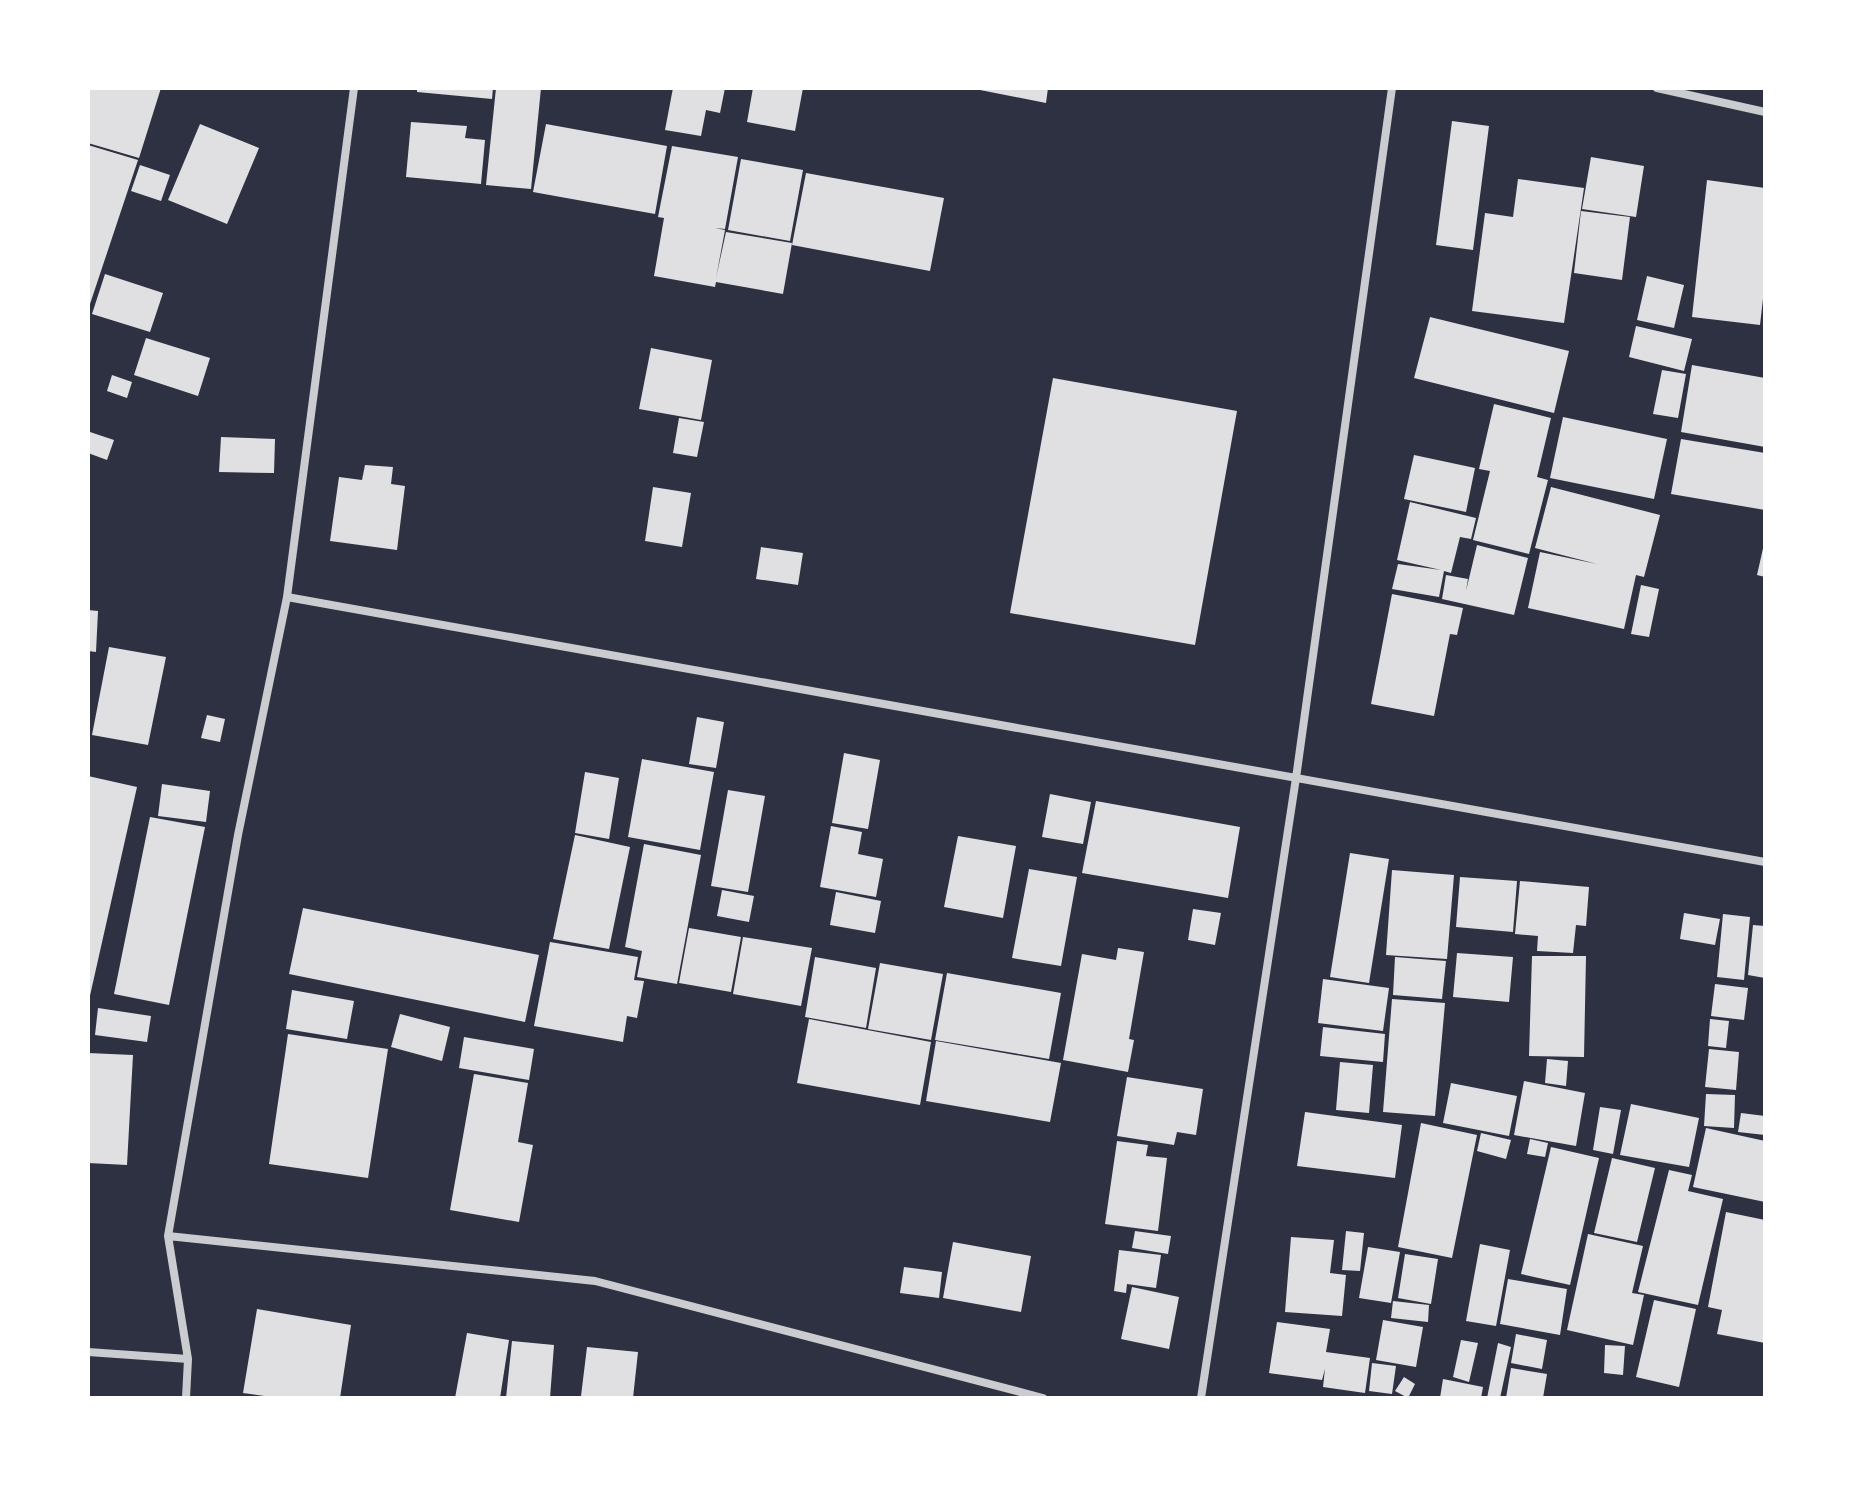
<svg xmlns="http://www.w3.org/2000/svg" width="1853" height="1486" viewBox="0 0 1853 1486" font-family="Inter,sans-serif">
<rect width="100%" height="100%" fill="#2d3142"/>
<!-- building -->
<path fill="#e0e0e3" d="M 88,88 L 161,88 L 139,158 L 88,143 Z
M 417,88 L 493,88 L 492,99 L 417,92 Z
M 496,88 L 541,88 L 531,189 L 486,185 Z
M 673,88 L 725,88 L 720,113 L 706,110 L 701,136 L 665,130 Z
M 753,88 L 803,88 L 795,131 L 747,122 Z
M 975,88 L 1048,88 L 1046,103 L 975,89 Z
M 1452,121 L 1489,126 L 1473,250 L 1436,245 Z
M 411,122 L 467,126 L 465,138 L 485,140 L 481,184 L 406,177 Z
M 200,124 L 259,148 L 227,224 L 168,200 Z
M 546,124 L 667,146 L 655,214 L 533,192 Z
M 88,145 L 138,160 L 89,307 L 88,307 Z
M 672,146 L 738,157 L 725,229 L 715,228 L 725,230 L 716,278 L 726,232 L 792,243 L 783,294 L 716,282 L 715,287 L 654,276 L 664,218 L 658,217 Z
M 1591,157 L 1644,166 L 1636,217 L 1582,209 Z
M 741,159 L 803,170 L 790,241 L 728,230 Z
M 140,165 L 170,175 L 161,201 L 131,191 Z
M 806,173 L 944,198 L 930,271 L 792,245 Z
M 1518,179 L 1584,188 L 1564,323 L 1472,311 L 1485,213 L 1513,217 Z
M 1707,180 L 1765,188 L 1765,281 L 1760,325 L 1692,317 Z
M 1581,211 L 1630,217 L 1622,280 L 1574,273 Z
M 105,274 L 163,293 L 150,332 L 92,314 Z
M 1647,276 L 1684,285 L 1674,328 L 1637,320 Z
M 1430,317 L 1569,351 L 1554,413 L 1414,378 Z
M 1636,326 L 1692,339 L 1684,371 L 1629,357 Z
M 146,338 L 210,358 L 198,396 L 134,375 Z
M 651,348 L 712,360 L 701,420 L 639,409 Z
M 1692,365 L 1765,378 L 1765,447 L 1681,432 Z
M 1662,370 L 1686,374 L 1678,418 L 1653,414 Z
M 112,375 L 132,382 L 127,398 L 107,391 Z
M 1053,378 L 1237,411 L 1195,645 L 1010,613 Z
M 1494,404 L 1551,418 L 1537,477 L 1548,480 L 1529,554 L 1473,540 L 1490,471 L 1479,469 Z
M 1563,417 L 1667,439 L 1654,499 L 1550,478 Z
M 679,418 L 704,422 L 697,457 L 673,453 Z
M 90,432 L 114,440 L 107,460 L 88,453 Z
M 221,437 L 275,439 L 274,473 L 219,472 Z
M 1681,439 L 1765,453 L 1765,510 L 1671,494 Z
M 1414,455 L 1475,468 L 1466,512 L 1404,499 Z
M 365,465 L 393,467 L 391,484 L 405,486 L 397,550 L 330,541 L 339,477 L 362,480 Z
M 653,487 L 691,493 L 682,547 L 645,541 Z
M 1551,487 L 1660,515 L 1644,577 L 1636,575 L 1624,629 L 1528,608 L 1540,552 L 1597,564 L 1535,548 Z
M 1410,502 L 1476,518 L 1471,539 L 1460,537 L 1451,573 L 1444,571 L 1439,597 L 1392,589 L 1398,564 L 1441,570 L 1397,560 Z
M 1764,544 L 1765,544 L 1765,577 L 1757,575 Z
M 1477,545 L 1528,558 L 1514,615 L 1442,599 L 1446,575 L 1468,579 L 1466,591 Z
M 761,547 L 803,553 L 798,585 L 756,579 Z
M 1641,585 L 1659,589 L 1649,637 L 1631,634 Z
M 1392,594 L 1463,608 L 1457,635 L 1450,634 L 1434,716 L 1371,704 Z
M 88,610 L 98,611 L 96,652 L 88,651 Z
M 109,647 L 166,657 L 148,745 L 92,735 Z
M 207,715 L 225,719 L 220,742 L 201,738 Z
M 697,717 L 724,722 L 716,768 L 689,764 Z
M 844,753 L 880,760 L 868,829 L 832,823 Z
M 642,759 L 714,772 L 700,850 L 628,837 Z
M 585,772 L 619,778 L 609,839 L 575,833 Z
M 88,776 L 137,787 L 89,1000 L 88,1000 Z
M 162,784 L 210,791 L 206,822 L 158,816 Z
M 728,790 L 765,796 L 748,892 L 711,886 Z
M 1050,794 L 1091,802 L 1083,844 L 1042,837 Z
M 1096,801 L 1240,827 L 1228,898 L 1082,873 Z
M 150,817 L 205,827 L 169,1005 L 114,994 Z
M 831,826 L 862,832 L 858,854 L 883,859 L 876,897 L 820,887 Z
M 575,835 L 630,847 L 609,949 L 553,939 Z
M 958,836 L 1016,846 L 1003,918 L 944,907 Z
M 644,844 L 701,855 L 677,984 L 637,977 L 642,951 L 625,947 Z
M 1350,853 L 1389,859 L 1369,983 L 1330,977 Z
M 1029,869 L 1077,877 L 1061,966 L 1012,958 Z
M 1392,870 L 1454,875 L 1447,959 L 1386,955 Z
M 1460,877 L 1517,881 L 1513,932 L 1456,927 Z
M 1520,881 L 1589,887 L 1586,926 L 1576,925 L 1573,953 L 1537,951 L 1538,936 L 1515,934 Z
M 722,890 L 754,896 L 749,922 L 717,916 Z
M 836,892 L 881,901 L 875,933 L 830,925 Z
M 303,908 L 539,955 L 525,1022 L 289,974 Z
M 1193,909 L 1221,913 L 1215,945 L 1188,940 Z
M 1684,913 L 1720,919 L 1715,945 L 1680,939 Z
M 1723,914 L 1750,917 L 1744,980 L 1717,977 Z
M 1753,925 L 1765,926 L 1765,978 L 1748,975 Z
M 689,928 L 741,937 L 731,992 L 679,983 Z
M 743,937 L 812,948 L 801,1006 L 733,994 Z
M 550,942 L 638,957 L 634,980 L 644,981 L 637,1018 L 627,1016 L 623,1042 L 534,1026 Z
M 1118,948 L 1144,952 L 1129,1039 L 1134,1040 L 1128,1072 L 1063,1060 L 1082,954 L 1116,960 Z
M 1457,953 L 1513,957 L 1509,1002 L 1453,997 Z
M 1532,956 L 1586,956 L 1584,1057 L 1529,1056 Z
M 815,957 L 876,968 L 866,1028 L 805,1017 Z
M 1395,957 L 1446,961 L 1442,999 L 1393,995 Z
M 880,963 L 943,974 L 931,1040 L 868,1029 Z
M 947,973 L 1061,993 L 1049,1059 L 935,1040 Z
M 1323,979 L 1389,988 L 1383,1031 L 1318,1023 Z
M 1715,984 L 1748,988 L 1744,1020 L 1711,1016 Z
M 292,990 L 354,1001 L 347,1039 L 286,1029 Z
M 1392,999 L 1445,1003 L 1435,1116 L 1383,1112 Z
M 98,1008 L 151,1016 L 147,1042 L 95,1035 Z
M 400,1014 L 450,1027 L 442,1061 L 391,1047 Z
M 809,1019 L 931,1042 L 920,1105 L 797,1083 Z
M 1710,1019 L 1729,1021 L 1726,1048 L 1708,1046 Z
M 1323,1027 L 1385,1034 L 1383,1062 L 1320,1056 Z
M 288,1034 L 388,1049 L 368,1178 L 269,1164 Z
M 464,1037 L 534,1049 L 529,1080 L 459,1068 Z
M 936,1041 L 1061,1063 L 1050,1122 L 926,1101 Z
M 1709,1049 L 1739,1052 L 1736,1090 L 1705,1087 Z
M 88,1053 L 133,1055 L 127,1165 L 88,1163 Z
M 1547,1059 L 1568,1061 L 1566,1086 L 1545,1083 Z
M 1340,1062 L 1373,1065 L 1369,1113 L 1336,1110 Z
M 474,1074 L 528,1083 L 518,1142 L 533,1145 L 519,1222 L 450,1210 Z
M 1127,1077 L 1203,1089 L 1196,1135 L 1177,1132 L 1174,1145 L 1117,1136 Z
M 1524,1081 L 1585,1093 L 1576,1146 L 1514,1135 Z
M 1451,1083 L 1517,1096 L 1509,1136 L 1443,1123 Z
M 1706,1094 L 1735,1095 L 1734,1128 L 1704,1126 Z
M 1631,1104 L 1699,1118 L 1689,1167 L 1620,1155 Z
M 1600,1107 L 1621,1110 L 1613,1154 L 1593,1150 Z
M 1305,1112 L 1402,1125 L 1395,1178 L 1297,1166 Z
M 1741,1113 L 1765,1116 L 1765,1135 L 1738,1132 Z
M 1421,1123 L 1477,1135 L 1452,1258 L 1398,1247 Z
M 1706,1128 L 1765,1141 L 1765,1202 L 1693,1187 Z
M 1481,1133 L 1511,1140 L 1506,1159 L 1477,1151 Z
M 1530,1139 L 1548,1143 L 1545,1157 L 1527,1154 Z
M 1117,1141 L 1148,1145 L 1146,1156 L 1167,1158 L 1158,1231 L 1105,1224 Z
M 1551,1147 L 1599,1158 L 1570,1285 L 1521,1274 Z
M 1612,1158 L 1655,1168 L 1637,1242 L 1594,1233 Z
M 1669,1170 L 1692,1175 L 1688,1191 L 1723,1199 L 1698,1305 L 1638,1292 Z
M 1726,1212 L 1765,1220 L 1765,1343 L 1717,1334 L 1722,1310 L 1708,1307 Z
M 1135,1231 L 1171,1236 L 1168,1254 L 1132,1248 Z
M 1346,1231 L 1364,1233 L 1360,1271 L 1342,1270 Z
M 1588,1234 L 1643,1246 L 1632,1293 L 1644,1295 L 1633,1345 L 1567,1330 Z
M 1291,1237 L 1334,1240 L 1330,1273 L 1346,1275 L 1342,1316 L 1285,1312 Z
M 953,1242 L 1031,1256 L 1021,1312 L 943,1298 Z
M 1480,1244 L 1510,1250 L 1496,1326 L 1466,1321 Z
M 1368,1247 L 1400,1252 L 1391,1303 L 1359,1298 Z
M 1119,1250 L 1161,1255 L 1156,1288 L 1127,1284 L 1126,1293 L 1114,1291 Z
M 1405,1254 L 1438,1259 L 1431,1304 L 1398,1298 Z
M 904,1267 L 942,1272 L 939,1298 L 900,1293 Z
M 1508,1279 L 1567,1289 L 1560,1335 L 1500,1324 Z
M 1132,1287 L 1179,1297 L 1169,1349 L 1121,1339 Z
M 1654,1300 L 1696,1309 L 1679,1387 L 1636,1377 Z
M 1393,1301 L 1429,1305 L 1428,1322 L 1391,1318 Z
M 257,1309 L 351,1325 L 340,1398 L 278,1398 L 243,1393 Z
M 1383,1320 L 1423,1327 L 1416,1367 L 1376,1360 Z
M 1277,1322 L 1330,1329 L 1326,1352 L 1370,1358 L 1365,1393 L 1323,1387 L 1325,1369 L 1322,1380 L 1269,1373 Z
M 467,1333 L 509,1340 L 500,1398 L 455,1398 Z
M 1516,1334 L 1547,1340 L 1542,1369 L 1511,1363 Z
M 1461,1340 L 1478,1343 L 1469,1382 L 1453,1377 Z
M 512,1341 L 554,1345 L 550,1398 L 506,1398 Z
M 1498,1343 L 1511,1347 L 1500,1398 L 1487,1398 Z
M 1605,1345 L 1625,1346 L 1623,1375 L 1604,1373 Z
M 587,1347 L 638,1352 L 633,1398 L 581,1396 Z
M 1372,1363 L 1396,1366 L 1392,1394 L 1369,1391 Z
M 1511,1368 L 1547,1374 L 1543,1398 L 1506,1398 Z
M 1404,1377 L 1415,1384 L 1408,1398 L 1395,1391 Z
M 1443,1379 L 1483,1387 L 1481,1398 L 1440,1398 Z"/>
<g fill="none" stroke-linecap="round" stroke-linejoin="round">
<!-- minor -->
<path stroke="#caccd0" stroke-width="8" d="M 1657,88 L 1765,112
M 287,597 L 1765,862
M 168,1236 L 595,1281 L 1043,1398
M 88,1352 L 188,1359
M 186,1398 L 188,1359 L 168,1236 L 238,835 L 287,597 L 354,88
M 1201,1398 L 1296,778 L 1392,88"/>
</g>
<!-- border -->
<rect width="1853" height="1486" fill="none" stroke="#ffffff" stroke-width="180"/>
</svg>
